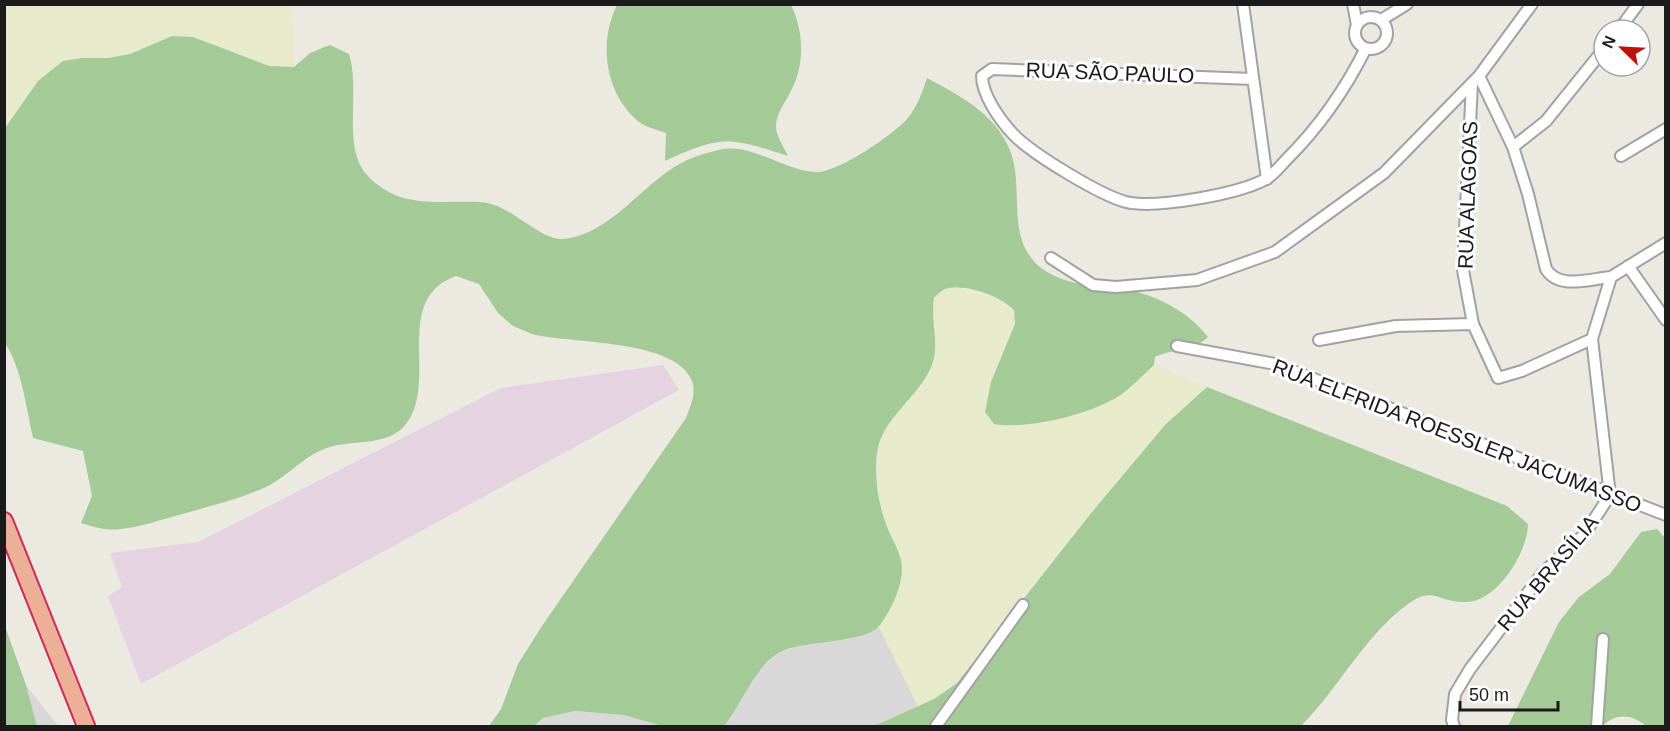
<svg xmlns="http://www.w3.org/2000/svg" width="1670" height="731" viewBox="0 0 1670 731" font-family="Helvetica,sans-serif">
<rect width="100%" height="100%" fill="#ece9e1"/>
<!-- residential -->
<path fill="#d9d8d8" d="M 879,627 L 918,706 L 874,726 L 724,726 L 757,673 L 778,653 L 799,646 L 848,639 Z
M 26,685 L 58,726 L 37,726 Z
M 575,711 L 624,715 L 662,726 L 534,726 L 543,718 Z"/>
<!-- industrial -->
<path fill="#e5d3e1" d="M 663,365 L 679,390 L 141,684 L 108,596 L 122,587 L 110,553 L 198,542 L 501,388 Z"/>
<!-- farmland -->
<path fill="#e7ebcc" d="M 5,5 L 289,5 L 294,34 L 294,67 L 269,66 L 193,37 L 172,36 L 130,54 L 108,58 L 82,58 L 63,61 L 38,81 L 5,130 Z
M 960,288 L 982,293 L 1007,303 L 1014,310 L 1015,324 L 1008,344 L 1011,427 L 1101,406 L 1121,395 L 1154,365 L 1207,387 L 1165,425 L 1092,512 L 1007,616 L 966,674 L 934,699 L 918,706 L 879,627 L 899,591 L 898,551 L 886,525 L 877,490 L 877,452 L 883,432 L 896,414 L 934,298 L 945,289 Z"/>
<!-- forest -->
<path fill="#a4ca97" d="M 617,5 L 791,5 C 804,31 805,65 791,91 C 785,103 777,112 776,125 C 775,135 784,147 788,156 C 729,137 722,135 665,161 L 666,133 C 657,130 646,127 639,122 C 605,94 598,43 617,5 Z
M 172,36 L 193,37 L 269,66 L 294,67 L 310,53 L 330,45 L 349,54 C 361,91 341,148 368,176 C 400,210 438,200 479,202 C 511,203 539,241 564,239 C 608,234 638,190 673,168 C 688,158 702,154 719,150 C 750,142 783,170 815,172 C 836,174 893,135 907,119 C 917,107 922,93 927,78 C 959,95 994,113 1009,148 C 1026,187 1004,237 1040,267 C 1065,287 1102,286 1132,291 C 1159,296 1192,315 1208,337 C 1195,350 1172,349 1155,357 L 1154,365 C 1143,375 1132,387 1119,396 C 1091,414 1027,430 994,424 L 985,412 L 991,382 L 1015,324 L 1014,310 C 1000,296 966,283 945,289 C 941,291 937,295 934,298 C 930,320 940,344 932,365 C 919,398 882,417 877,453 C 874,476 878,502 886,524 C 891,539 903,554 902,571 C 901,589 891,610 880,625 C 865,645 799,639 777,654 C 751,672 743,703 724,726 L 662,726 L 624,715 L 575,711 L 543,718 L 534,726 L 489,726 L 501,709 L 518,664 L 542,626 L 686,418 C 691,405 698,390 690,377 C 669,339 572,344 532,334 L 513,326 L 498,313 L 479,284 L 456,276 C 394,298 435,375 410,418 C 393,449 355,438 327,448 C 305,455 290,474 270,485 C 242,499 209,506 179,515 C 160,520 140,527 121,529 C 106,531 94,527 81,523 L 92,496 L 83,451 L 33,438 C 26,407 22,369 5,343 L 5,128 L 38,81 L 63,61 L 82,58 L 108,58 L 130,54 Z
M 1207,387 L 1507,506 L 1528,524 C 1528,551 1498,601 1467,602 C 1434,603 1434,581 1399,611 C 1360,644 1336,691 1301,726 L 874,726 L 934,699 L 957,683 L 1092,512 L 1165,425 Z
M 1657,529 L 1666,539 L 1665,726 L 1646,726 C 1631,714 1617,713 1602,726 L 1508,726 L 1559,622 L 1579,597 L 1610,574 L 1641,532 Z
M 5,626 L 26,685 L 37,726 L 5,726 Z"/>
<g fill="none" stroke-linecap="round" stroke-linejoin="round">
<!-- minor casing -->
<g stroke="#a2a2a2" stroke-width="14">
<path id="minor" d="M 1243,4 L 1267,179
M 1353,4 L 1357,25
M1355 33a16 16 0 1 1 32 0a16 16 0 1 1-32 0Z
M 1381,20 L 1407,4
M 1619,30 L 1638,4
M 1479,76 L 1513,147 L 1528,194 L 1546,269 C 1559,290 1589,279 1611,277
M 1253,79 L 992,69 L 982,76 C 982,95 1000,120 1013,134 C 1032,154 1100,195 1126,202 C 1156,209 1237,194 1264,180 C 1273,176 1280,166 1287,159 C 1320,126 1345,90 1366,48
M 1472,83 L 1463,270 L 1473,324 L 1498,378 L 1522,371 L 1592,339
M 1513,147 L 1546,121 L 1604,49
M 1621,156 L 1666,129
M 1051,258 L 1093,285 L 1116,287 L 1197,280 L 1275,252 L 1384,173 L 1479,76 L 1532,4
M 1628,266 L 1666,320
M 1319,340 L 1396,326 L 1473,324
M 1177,346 L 1275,364 L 1666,515
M 936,726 L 1023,605
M 1454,726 L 1452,720 L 1455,694 L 1470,669 L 1542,574 L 1584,535 L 1610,495 L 1592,339 L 1611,277 L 1666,243
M 1597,726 L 1603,639"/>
</g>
<!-- trunk casing -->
<g stroke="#cd2b5b" stroke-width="20">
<path id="trunk" d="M 4,521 L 86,726"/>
</g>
<!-- minor -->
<use href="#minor" stroke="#fff" stroke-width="10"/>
<!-- trunk -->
<use href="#trunk" stroke="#ecb099" stroke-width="16"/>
</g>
<g text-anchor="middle" stroke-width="6" stroke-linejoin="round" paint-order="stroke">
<!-- street labels -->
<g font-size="21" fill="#1b1b1b" stroke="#fff">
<text transform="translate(1110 73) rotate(2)" y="7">RUA SÃO PAULO</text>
<text transform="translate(1468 195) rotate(-88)" y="7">RUA ALAGOAS</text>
<text transform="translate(1457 436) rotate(21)" y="7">RUA ELFRIDA ROESSLER JACUMASSO</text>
<text transform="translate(1548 573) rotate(-50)" y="7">RUA BRASÍLIA</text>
</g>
</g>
<!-- border -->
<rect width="1670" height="731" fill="none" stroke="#1b1b1b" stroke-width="12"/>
<!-- north arrow -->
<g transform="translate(1622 48) rotate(294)"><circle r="28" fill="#ffffff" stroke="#a4a4a4" stroke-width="1.5"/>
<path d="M0-4.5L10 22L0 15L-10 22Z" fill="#bd1109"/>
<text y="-9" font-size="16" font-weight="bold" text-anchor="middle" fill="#1b1b1b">N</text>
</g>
<!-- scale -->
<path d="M1460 701v9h98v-9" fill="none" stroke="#1b1b1b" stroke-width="3"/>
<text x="1469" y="701" font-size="18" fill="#1b1b1b" stroke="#ffffff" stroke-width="4.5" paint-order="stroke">50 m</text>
</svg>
